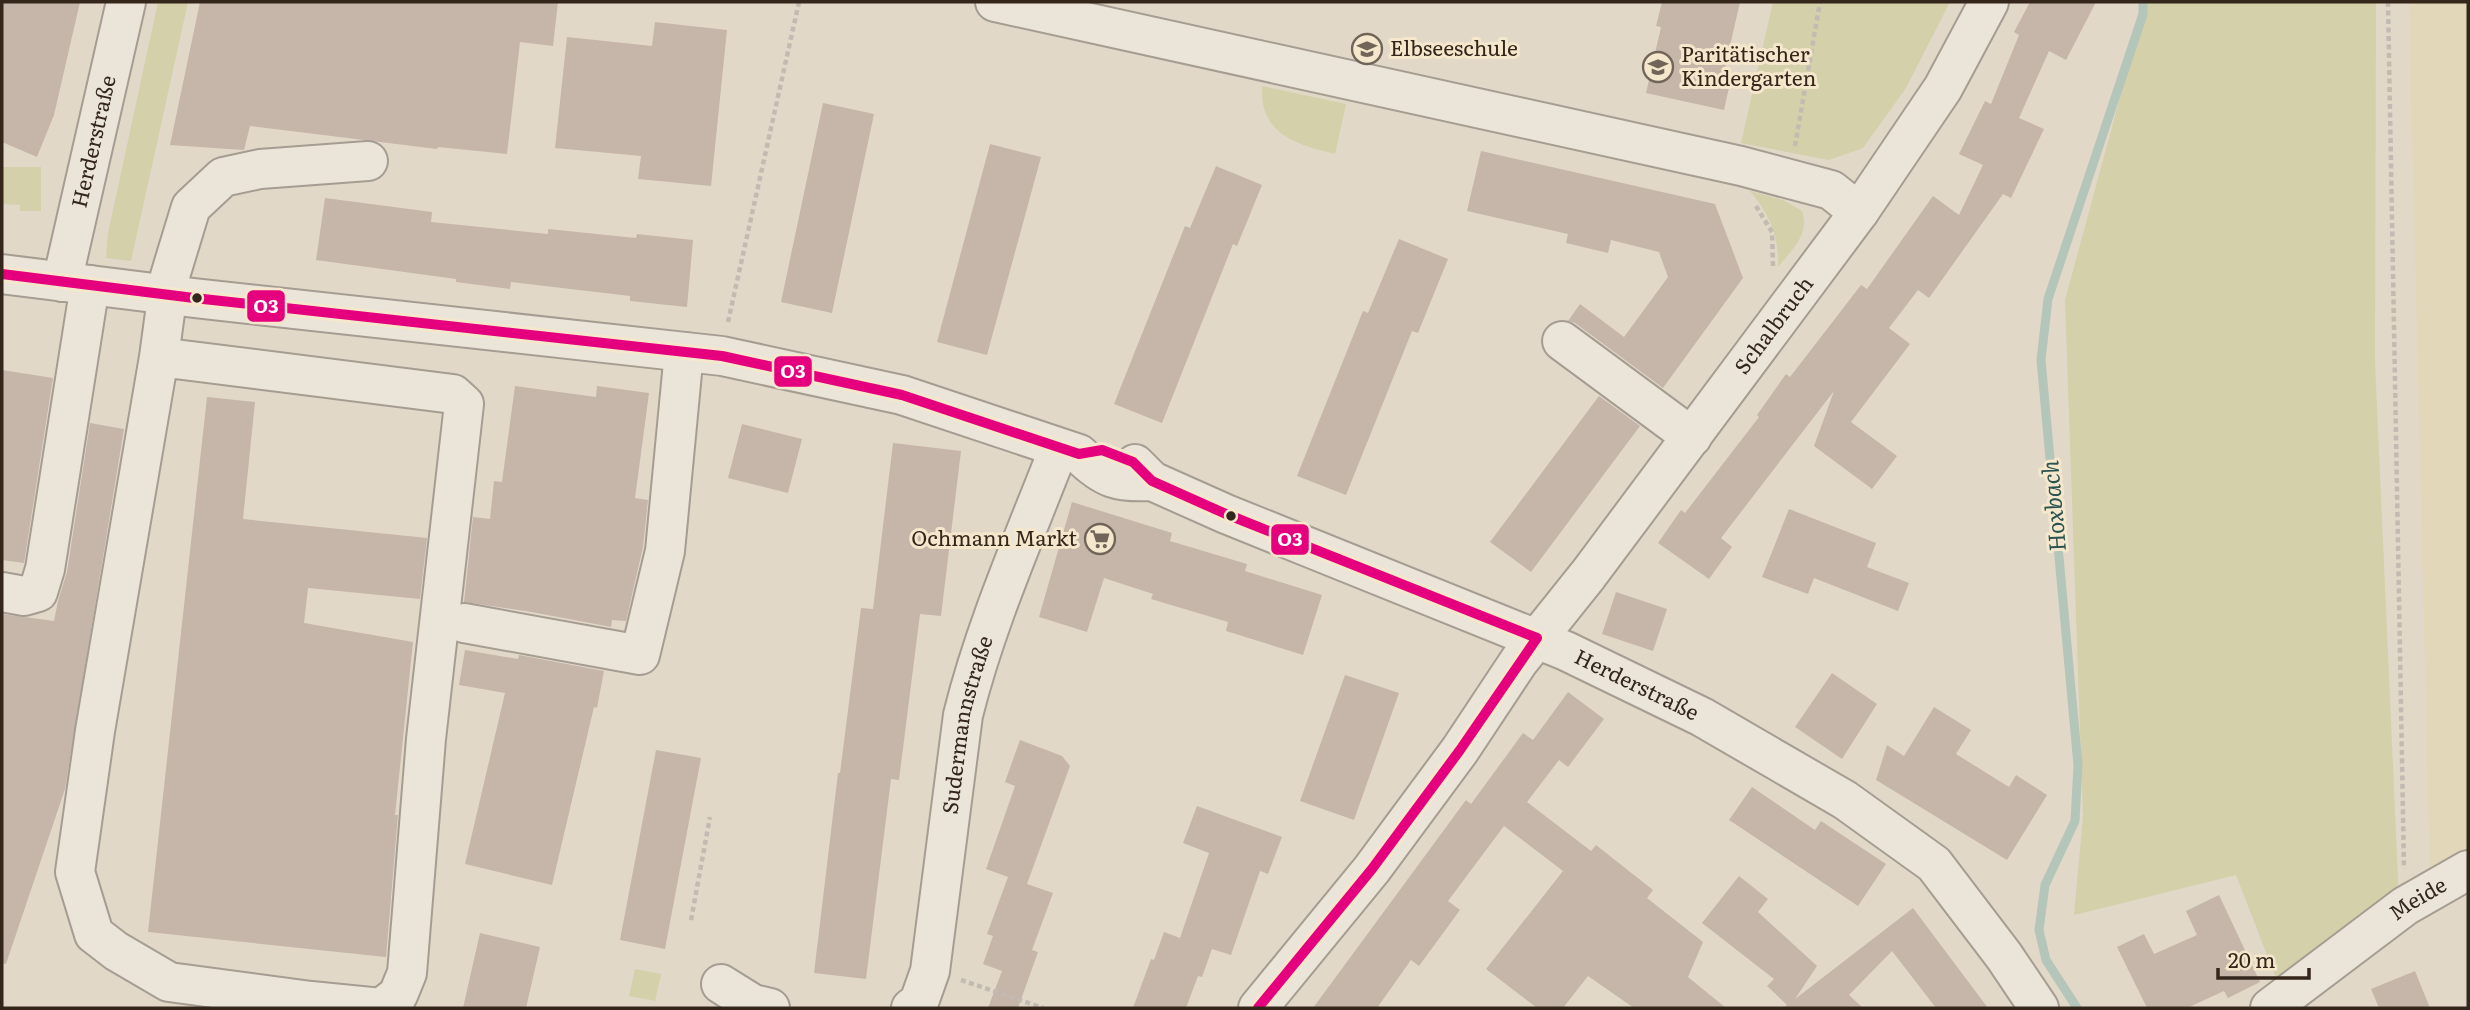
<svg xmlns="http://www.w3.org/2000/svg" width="2470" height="1010" viewBox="0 0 2470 1010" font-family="Literata,serif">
<rect width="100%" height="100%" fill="#e2d8c8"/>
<!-- farmland -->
<path fill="#e2d7b8" d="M 2409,2 L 2468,2 L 2468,862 L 2430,882 Z"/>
<!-- green -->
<path fill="#d3d0aa" d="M 158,2 L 188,2 L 131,261 L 106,258 L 108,233 Z
M 1773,2 L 1950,2 L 1906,88 L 1863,148 L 1829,160 L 1741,143 Z
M 2146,2 L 2376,2 L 2375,362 L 2399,901 L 2279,986 L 2236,875 L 2074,915 L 2083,816 L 2065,300 Z
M 1262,86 L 1346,104 L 1335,154 C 1297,145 1259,134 1262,86 Z
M 2,167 L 41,167 L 41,211 L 20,211 L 20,205 L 2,204 Z
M 1750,191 L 1783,200 L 1802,211 C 1810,235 1792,249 1778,267 C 1779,236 1770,215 1750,191 Z
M 635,969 L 661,974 L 655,1001 L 629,996 Z"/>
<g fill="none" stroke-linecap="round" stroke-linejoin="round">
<!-- stream -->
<path stroke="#b4c6ba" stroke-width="9" d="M 2077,1008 L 2046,960 L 2039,930 L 2045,885 L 2075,821 L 2078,765 L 2041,360 L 2048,299 L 2143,14 L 2143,2"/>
</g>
<!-- building -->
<path fill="#c5b6a9" d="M 2,2 L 80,2 L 54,115 L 37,157 L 2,142 Z
M 200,2 L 558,2 L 553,46 L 520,42 L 507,154 L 438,147 L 437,149 L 250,126 L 244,150 L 170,145 Z
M 1662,2 L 1740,2 L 1722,81 L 1730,83 L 1724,110 L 1646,93 L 1661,27 L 1656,26 Z
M 2030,2 L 2096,2 L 2066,60 L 2049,51 L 2019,118 L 2044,129 L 2011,198 L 2003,194 L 1929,298 L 1918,290 L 1889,328 L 1910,344 L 1851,422 L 1897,456 L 1872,489 L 1814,446 L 1834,391 L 1721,538 L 1732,547 L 1709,579 L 1658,543 L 1681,510 L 1685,513 L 1759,417 L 1757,415 L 1786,374 L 1790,377 L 1861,285 L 1867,289 L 1933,196 L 1959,215 L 1983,165 L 1959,154 L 1985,101 L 1991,104 L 2019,35 L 2014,32 Z
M 655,22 L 727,30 L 711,186 L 638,179 L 641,156 L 555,148 L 567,37 L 652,46 Z
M 823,103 L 874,114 L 832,313 L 781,302 Z
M 990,144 L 1041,157 L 987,355 L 937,342 Z
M 1481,151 L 1715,204 L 1743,278 L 1663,388 L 1575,323 L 1568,321 L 1580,304 L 1624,337 L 1668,277 L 1659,252 L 1611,240 L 1608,253 L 1566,243 L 1568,234 L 1467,211 Z
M 1216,166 L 1262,185 L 1237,246 L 1233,244 L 1162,423 L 1114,404 L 1185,226 L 1190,228 Z
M 325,198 L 432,212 L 431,222 L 548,234 L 548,229 L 636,238 L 637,234 L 693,240 L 687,307 L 630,301 L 630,296 L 511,282 L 510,289 L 456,282 L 456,279 L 316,260 Z
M 1399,239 L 1448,259 L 1418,333 L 1412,331 L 1346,495 L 1297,476 L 1363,311 L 1368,313 Z
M 2,370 L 53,378 L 24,563 L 2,560 Z
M 515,386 L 596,397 L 597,386 L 649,393 L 635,498 L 648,500 L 643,547 L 626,621 L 612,620 L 611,627 L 526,611 L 464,602 L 473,517 L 490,519 L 494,481 L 502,482 Z
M 1599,396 L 1640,426 L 1531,572 L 1490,542 Z
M 207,397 L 255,402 L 243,519 L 427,538 L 420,599 L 308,588 L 304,623 L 413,642 L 395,815 L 398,815 L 386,957 L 148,932 Z
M 90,423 L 124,429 L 65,789 L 6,964 L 2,963 L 2,614 L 54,621 L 58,601 L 67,572 Z
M 742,424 L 802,439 L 788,493 L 728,478 Z
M 893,443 L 961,451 L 941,616 L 920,614 L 899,780 L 891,779 L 866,979 L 814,973 L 838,773 L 840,773 L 861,608 L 873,609 Z
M 1072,502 L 1172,533 L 1170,541 L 1247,564 L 1245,571 L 1322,595 L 1303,655 L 1226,631 L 1228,622 L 1151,599 L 1153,594 L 1104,578 L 1087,632 L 1039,617 Z
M 1789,509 L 1876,543 L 1867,567 L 1909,583 L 1898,611 L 1814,578 L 1808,594 L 1762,577 Z
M 1616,592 L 1667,609 L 1653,651 L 1602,634 Z
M 465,650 L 518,659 L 519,655 L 604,671 L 597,708 L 594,707 L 552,885 L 465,864 L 505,693 L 459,685 Z
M 1832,673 L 1877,704 L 1842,759 L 1795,727 Z
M 1345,675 L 1399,693 L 1354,820 L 1300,801 Z
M 1568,692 L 1604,719 L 1568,767 L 1559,760 L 1527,802 L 1591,851 L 1596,845 L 1653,890 L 1647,898 L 1703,942 L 1688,977 L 1726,1008 L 1634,1008 L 1588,976 L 1563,1008 L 1537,1008 L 1486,969 L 1563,871 L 1504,826 L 1448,901 L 1460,910 L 1419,966 L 1411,960 L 1377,1008 L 1313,1008 L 1466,800 L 1471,804 L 1523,733 L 1533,740 Z
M 1934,707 L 1971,730 L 1956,754 L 2009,787 L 2016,775 L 2047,795 L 2007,860 L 1876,780 L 1887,745 L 1904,756 Z
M 1020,740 L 1062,756 L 1070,766 L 1027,884 L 1053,893 L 1032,950 L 1038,952 L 1018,1008 L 988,1008 L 1002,971 L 983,964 L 993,936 L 987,934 L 1008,877 L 986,869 L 1015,786 L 1005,782 Z
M 656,750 L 701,758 L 665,949 L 620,940 Z
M 1752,787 L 1815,830 L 1821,821 L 1886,864 L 1858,906 L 1729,820 Z
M 1197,806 L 1282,837 L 1268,874 L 1260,871 L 1231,955 L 1212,949 L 1202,977 L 1198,976 L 1186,1008 L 1133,1008 L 1151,959 L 1154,960 L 1164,932 L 1180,938 L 1209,853 L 1183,843 Z
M 1739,876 L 1768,899 L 1758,912 L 1817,966 L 1795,999 L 1913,908 L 1988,1008 L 1936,1008 L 1892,951 L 1849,995 L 1863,1008 L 1783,1008 L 1787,1005 L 1767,986 L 1774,979 L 1702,923 Z
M 2219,895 L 2260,982 L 2228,998 L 2224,991 L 2187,1008 L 2147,1008 L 2117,947 L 2144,934 L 2154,954 L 2197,935 L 2186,911 Z
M 480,933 L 540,947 L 526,1008 L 463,1008 Z
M 2415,971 L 2430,1008 L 2379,1008 L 2371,989 Z"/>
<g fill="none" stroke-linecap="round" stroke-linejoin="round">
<!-- minor casing -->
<g stroke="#a69d92" stroke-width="42">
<g id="minor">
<path d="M 995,2 L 1741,166 L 1831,190 L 1859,212"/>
<path d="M 2,274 L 194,298 L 722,356 L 902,395 L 1079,454 C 1104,479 1118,483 1152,481"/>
<path id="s1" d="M 62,282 L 126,2"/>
<path d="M 1562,341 L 1692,437"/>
<path d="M 159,357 L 453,394 L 464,404 L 426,739 L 407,973 L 398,995 L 381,1008 L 311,1001 L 169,982 L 116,951 L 94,934 L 75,872 L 95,731 L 159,357 L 170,276 L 191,207 L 223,177 L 260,169 L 368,161"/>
<path id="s2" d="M 1135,464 L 1152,481 L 1226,514 L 1566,651 L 1702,717 L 1845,800 L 1934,864 L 2004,956 L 2039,1008"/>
<path d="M 2,592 L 24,596 L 38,592 L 45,569 L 90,285"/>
<path d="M 464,623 L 640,655 L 665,551 L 684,352"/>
<path d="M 721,984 L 753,1004 L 770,1008"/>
<path id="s3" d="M 911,1008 L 919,1002 L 930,971 L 963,715 C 986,623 1025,536 1059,448"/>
<path id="s4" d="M 1258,1008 L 1372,869 L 1460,750 L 1519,661 L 1588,575 L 1859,212 L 1943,88 L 1989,2"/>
<path id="s5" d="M 2270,1008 L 2405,906 L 2468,870"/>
</g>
</g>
<!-- path -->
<path stroke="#c2bbb1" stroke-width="4.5" stroke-dasharray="5 3.5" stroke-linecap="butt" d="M 2388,2 L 2404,869
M 1795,146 L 1820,2
M 1756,206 L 1772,232 L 1773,266
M 728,322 L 799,2
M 691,920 L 710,817
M 961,980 L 1043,1008"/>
<!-- minor -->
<use href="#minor" stroke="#eae4d9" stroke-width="38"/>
<!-- bus-1 casing -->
<g stroke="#f5e7cc" stroke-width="16">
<path id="bus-1" d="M 2,274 L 194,298 L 722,356 L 902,395 L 1079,454 L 1102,450 L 1133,462 L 1152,481 L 1226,514 L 1537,638
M 1258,1008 L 1372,869 L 1460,750 L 1537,638"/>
</g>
<!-- bus-1 -->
<use href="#bus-1" stroke="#e5007d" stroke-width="10"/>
</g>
<!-- icons -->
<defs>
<g id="school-ring" transform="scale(1.575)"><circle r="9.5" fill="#f5e7cc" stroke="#716458" stroke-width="1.5"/><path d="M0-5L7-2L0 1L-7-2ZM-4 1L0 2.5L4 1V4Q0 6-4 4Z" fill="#716458"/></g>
<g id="supermarket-ring" transform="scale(1.575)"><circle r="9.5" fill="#f5e7cc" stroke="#716458" stroke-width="1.5"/><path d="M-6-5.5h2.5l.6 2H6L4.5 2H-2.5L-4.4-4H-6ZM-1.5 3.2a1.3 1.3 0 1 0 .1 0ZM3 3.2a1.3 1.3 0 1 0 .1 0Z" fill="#716458"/></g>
</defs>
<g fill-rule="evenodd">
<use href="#school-ring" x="1367" y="49"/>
<use href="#school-ring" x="1658" y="67"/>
<use href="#supermarket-ring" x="1100" y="539"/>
</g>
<!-- markers -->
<g fill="#34261b" stroke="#f5e7cc" stroke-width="2.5">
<circle cx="197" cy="298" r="6"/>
<circle cx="1231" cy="516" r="6"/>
</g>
<g text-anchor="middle" stroke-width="6" stroke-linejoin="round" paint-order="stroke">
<!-- poi labels -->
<g font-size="21" fill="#34261b" stroke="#f5e7cc" text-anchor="start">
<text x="1390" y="56">Elbseeschule</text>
<text x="1681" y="62">Paritätischer<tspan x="1681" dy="24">Kindergarten</tspan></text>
<text x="1077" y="546" text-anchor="end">Ochmann Markt</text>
</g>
<!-- street labels -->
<g font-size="21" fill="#34261b" stroke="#f5e7cc">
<text dy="7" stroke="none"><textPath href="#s1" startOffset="144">Herderstraße</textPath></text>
<text dy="7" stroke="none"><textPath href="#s4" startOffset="856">Schalbruch</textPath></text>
<text dy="7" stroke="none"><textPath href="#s2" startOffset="550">Herderstraße</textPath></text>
<text dy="7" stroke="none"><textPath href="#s3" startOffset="292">Sudermannstraße</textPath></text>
<text dy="7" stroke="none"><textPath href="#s5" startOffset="184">Meide</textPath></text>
</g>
<!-- water labels -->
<g font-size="23" font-style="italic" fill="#2a534f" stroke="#f5e7cc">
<text transform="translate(2054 506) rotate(-95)" y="8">Hoxbach</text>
</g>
</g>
<g stroke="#f5e7cc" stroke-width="2.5">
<rect x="246" y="289" width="40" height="34" rx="7" fill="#e5007d"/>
<rect x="773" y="355" width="40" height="33" rx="7" fill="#e5007d"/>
<rect x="1270" y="523" width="40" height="33" rx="7" fill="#e5007d"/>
</g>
<g font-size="19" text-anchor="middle" font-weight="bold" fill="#fff">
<text x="266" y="313">O3</text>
<text x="793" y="378">O3</text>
<text x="1290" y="546">O3</text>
</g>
<!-- border -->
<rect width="2470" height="1010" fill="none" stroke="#34261b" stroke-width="7"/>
<!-- scale -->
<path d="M2218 968v10h91v-10" fill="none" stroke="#34261b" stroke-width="3.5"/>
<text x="2228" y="968" font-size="21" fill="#34261b" stroke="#f5e7cc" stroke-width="5" paint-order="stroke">20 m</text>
</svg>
